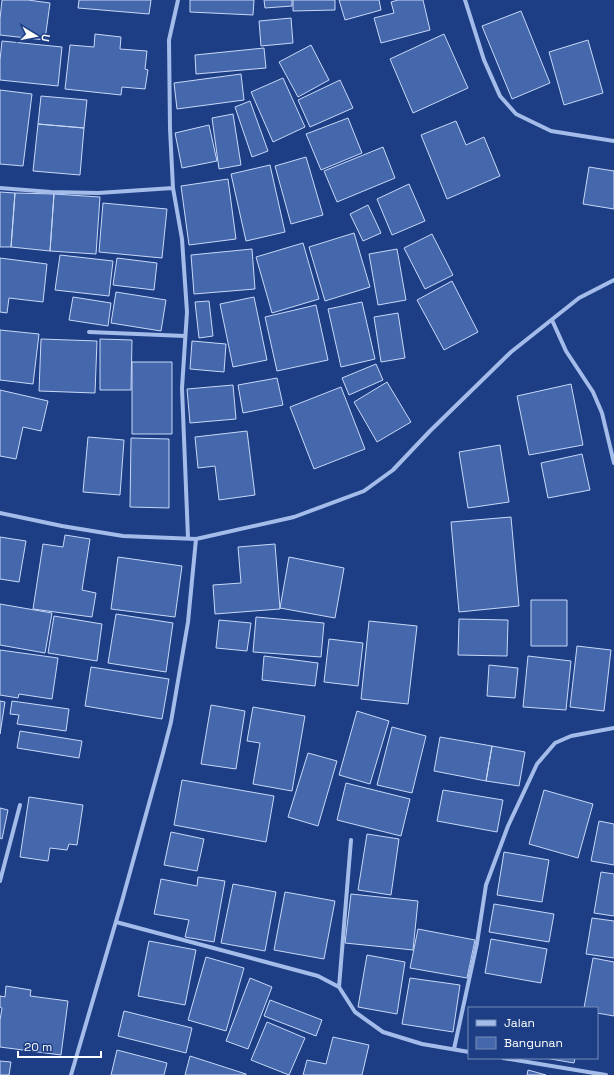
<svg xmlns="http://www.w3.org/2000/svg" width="614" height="1075" viewBox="0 0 614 1075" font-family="'Space Grotesk',sans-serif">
<rect width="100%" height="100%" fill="#1d3e84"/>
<!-- building -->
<path fill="#4568ad" stroke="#c8d8f8" d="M 2,0 L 28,0 L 50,3 L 45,40 L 0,35 L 0,19 Z
M 79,0 L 151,0 L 149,14 L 78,8 Z
M 190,0 L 254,0 L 253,15 L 190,12 Z
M 264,0 L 292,0 L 292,6 L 265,8 Z
M 293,0 L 335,0 L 335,10 L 293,11 Z
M 339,0 L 379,0 L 381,10 L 345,20 Z
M 398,0 L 423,0 L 430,30 L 381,43 L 374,18 L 394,13 L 391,2 Z
M 521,11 L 550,83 L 512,99 L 482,26 Z
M 291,18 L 293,43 L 261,46 L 259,21 Z
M 95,34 L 121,37 L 120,49 L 147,51 L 145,69 L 148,70 L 145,89 L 122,87 L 121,95 L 65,89 L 70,45 L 94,47 Z
M 444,34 L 468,88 L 413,113 L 390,59 Z
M 588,40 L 603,93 L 564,105 L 549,52 Z
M 2,41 L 62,47 L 58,86 L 0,80 L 0,60 Z
M 311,45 L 329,80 L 298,97 L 279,62 Z
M 264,48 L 266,68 L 196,74 L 195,55 Z
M 241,74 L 244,100 L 177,109 L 174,83 Z
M 283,78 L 305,127 L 273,142 L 251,92 Z
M 340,80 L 353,108 L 310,127 L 298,100 Z
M 0,90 L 32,94 L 23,166 L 0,164 Z
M 41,96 L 87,100 L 84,128 L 38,124 Z
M 250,101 L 268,151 L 252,157 L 235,107 Z
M 233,114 L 241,165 L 219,169 L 212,118 Z
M 348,118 L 362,153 L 321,170 L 306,134 Z
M 456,121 L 466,145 L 484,137 L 500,176 L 447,199 L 421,135 Z
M 38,124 L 84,128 L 80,175 L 33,171 Z
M 209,125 L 217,161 L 182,168 L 175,133 Z
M 383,147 L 395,178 L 337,202 L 324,171 Z
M 306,157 L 323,215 L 291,224 L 275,166 Z
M 270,165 L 285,232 L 246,241 L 231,174 Z
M 589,167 L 614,171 L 614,209 L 583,204 Z
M 228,179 L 236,239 L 189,245 L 181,186 Z
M 409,184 L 425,221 L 392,235 L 377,199 Z
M 0,192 L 15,193 L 11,247 L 0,247 Z
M 15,193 L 54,194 L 50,251 L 11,247 Z
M 54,194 L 100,197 L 96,254 L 50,251 Z
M 103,203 L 167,209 L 162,258 L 99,252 Z
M 368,205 L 381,233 L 363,241 L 350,214 Z
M 354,233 L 370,287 L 325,301 L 309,247 Z
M 432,234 L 453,275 L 425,289 L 404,248 Z
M 303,243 L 319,299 L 272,313 L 256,257 Z
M 252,249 L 255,289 L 194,294 L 191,255 Z
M 397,249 L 406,300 L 378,305 L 369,254 Z
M 60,255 L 113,261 L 109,296 L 55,290 Z
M 0,258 L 47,264 L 43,302 L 9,298 L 7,313 L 0,312 Z
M 117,258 L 157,263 L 154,290 L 113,285 Z
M 452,281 L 478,332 L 444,350 L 417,300 Z
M 116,292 L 166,300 L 161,331 L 111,323 Z
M 73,297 L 111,303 L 108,326 L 69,320 Z
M 254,297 L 267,360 L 233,367 L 220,304 Z
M 209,301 L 213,336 L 199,338 L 195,302 Z
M 362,302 L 375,359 L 341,367 L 328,309 Z
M 316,305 L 328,360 L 277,371 L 265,317 Z
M 398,313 L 405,358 L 381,362 L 374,317 Z
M 0,330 L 39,334 L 33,384 L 0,380 Z
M 41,339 L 97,341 L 95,393 L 39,391 Z
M 100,339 L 132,340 L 131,390 L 100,390 Z
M 192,341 L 226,344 L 224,372 L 190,369 Z
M 132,362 L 172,362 L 172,434 L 132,434 Z
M 376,364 L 383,380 L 349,395 L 342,378 Z
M 277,378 L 283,405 L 243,413 L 238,385 Z
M 387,382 L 411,422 L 377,442 L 354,402 Z
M 571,384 L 583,445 L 529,455 L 517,396 Z
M 233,385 L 236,419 L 190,423 L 187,389 Z
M 341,387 L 365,449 L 314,469 L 290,407 Z
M 0,390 L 48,401 L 41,431 L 23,427 L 16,459 L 0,456 Z
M 247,431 L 255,495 L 219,500 L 215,466 L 198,468 L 195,437 Z
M 88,437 L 124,440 L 120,495 L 83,492 Z
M 131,438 L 169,439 L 169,508 L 130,507 Z
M 500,445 L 509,502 L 468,508 L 459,452 Z
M 582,454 L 590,490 L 548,498 L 541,463 Z
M 511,517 L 519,606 L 459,612 L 451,522 Z
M 65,535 L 90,539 L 82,590 L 96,593 L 92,617 L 33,609 L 43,544 L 63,547 Z
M 0,537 L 26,541 L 19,582 L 0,579 Z
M 275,544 L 280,609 L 215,614 L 213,585 L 241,583 L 238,547 Z
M 118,557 L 182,566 L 175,617 L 111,609 Z
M 289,557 L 344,568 L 335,618 L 280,608 Z
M 531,600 L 567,600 L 567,646 L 531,646 Z
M 0,604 L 52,613 L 45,653 L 0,645 Z
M 116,614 L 173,623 L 166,672 L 108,663 Z
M 54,616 L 102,624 L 97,661 L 48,653 Z
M 256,617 L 324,623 L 321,657 L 253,652 Z
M 459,619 L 508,620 L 507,656 L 458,655 Z
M 219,620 L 251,623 L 247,651 L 216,648 Z
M 369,621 L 417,626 L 408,704 L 361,699 Z
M 329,639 L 363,643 L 358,686 L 324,682 Z
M 577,646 L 611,650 L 604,711 L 570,707 Z
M 0,650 L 58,658 L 52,699 L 19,694 L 18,698 L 0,695 Z
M 264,656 L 318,663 L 315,686 L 262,680 Z
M 528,656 L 571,661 L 566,710 L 523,707 Z
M 489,665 L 518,668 L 515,698 L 487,696 Z
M 91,667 L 169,679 L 162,719 L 85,706 Z
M 0,701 L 5,702 L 0,734 Z
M 12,701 L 69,709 L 66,731 L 17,724 L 19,715 L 10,714 Z
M 211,705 L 245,711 L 236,769 L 201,764 Z
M 253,707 L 305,716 L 292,791 L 253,784 L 260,743 L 247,741 Z
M 357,711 L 389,721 L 370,784 L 339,775 Z
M 392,727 L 426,736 L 412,793 L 377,785 Z
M 20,731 L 82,741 L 79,758 L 17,748 Z
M 440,737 L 492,746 L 486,781 L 434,771 Z
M 492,746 L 525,752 L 519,786 L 486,781 Z
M 308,753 L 337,761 L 318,826 L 288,817 Z
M 182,780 L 274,796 L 266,842 L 174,825 Z
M 346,783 L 410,799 L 401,836 L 337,820 Z
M 443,790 L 503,800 L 497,832 L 437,821 Z
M 544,790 L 593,804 L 578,858 L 529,844 Z
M 29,797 L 83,805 L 77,845 L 69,844 L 67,850 L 50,848 L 48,861 L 20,857 Z
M 0,808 L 8,810 L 2,839 L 0,838 Z
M 599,821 L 614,824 L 614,865 L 591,861 Z
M 171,832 L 204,839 L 197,871 L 164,865 Z
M 367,834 L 399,839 L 391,895 L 358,890 Z
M 504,852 L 549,860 L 542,902 L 497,895 Z
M 601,872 L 614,874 L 614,916 L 594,913 Z
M 198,877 L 225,881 L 214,942 L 185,937 L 189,920 L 154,914 L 161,879 L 197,886 Z
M 233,884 L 276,892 L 265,951 L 221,943 Z
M 285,892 L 335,901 L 324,959 L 274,950 Z
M 351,894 L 418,901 L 413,950 L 345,943 Z
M 494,904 L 554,914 L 549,942 L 489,932 Z
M 592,918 L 614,921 L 614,958 L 586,954 Z
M 418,929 L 475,940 L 467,978 L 410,968 Z
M 491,939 L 547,949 L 541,983 L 485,973 Z
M 149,941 L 196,950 L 185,1005 L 138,996 Z
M 367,955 L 405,962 L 397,1014 L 358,1007 Z
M 206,957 L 244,968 L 226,1031 L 188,1020 Z
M 593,958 L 614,962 L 614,1016 L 597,1013 L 597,1008 L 584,1008 Z
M 250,978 L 272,987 L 248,1049 L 226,1041 Z
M 410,978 L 460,985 L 453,1032 L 402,1024 Z
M 6,986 L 31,990 L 30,996 L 68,1001 L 61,1055 L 0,1047 L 0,1020 L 2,1008 L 0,1007 L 0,996 L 5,997 Z
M 270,1000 L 322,1020 L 316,1036 L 264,1016 Z
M 124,1011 L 192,1028 L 186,1053 L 118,1036 Z
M 267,1022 L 305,1038 L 289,1075 L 251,1060 Z
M 333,1037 L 369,1045 L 362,1075 L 303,1075 L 307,1060 L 326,1064 Z
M 117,1050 L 167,1063 L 164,1075 L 111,1075 Z
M 190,1056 L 246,1074 L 246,1075 L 185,1075 Z
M 545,1058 L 575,1058 L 574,1063 Z
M 0,1061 L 11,1062 L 9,1075 L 0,1075 Z
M 528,1070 L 546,1075 L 527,1075 Z"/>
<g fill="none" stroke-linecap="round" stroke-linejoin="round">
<!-- minor -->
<path stroke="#a4bcea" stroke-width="4" d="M 178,0 L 169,40 L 170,129 L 173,188 L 182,239 L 187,312 L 182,388 L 188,538
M 465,0 L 484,60 L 500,96 L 516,114 L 551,131 L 614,141
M 0,188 L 51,192 L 98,193 L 173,188
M 552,320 L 566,351 L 593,392 L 602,413 L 614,463
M 89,332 L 185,336
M 0,513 L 62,526 L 123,536 L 196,539 L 294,517 L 364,491 L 393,470 L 430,431 L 511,352 L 579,298 L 614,280
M 0,881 L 20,805
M 116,922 L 318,976 L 339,987 L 355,1012 L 383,1032 L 422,1044 L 469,1052
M 339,987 L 351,840
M 454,1049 L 477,943 L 486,885 L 508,826 L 537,764 L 555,743 L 571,736 L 614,728
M 503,1058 L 606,1075
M 71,1075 L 122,901 L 163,753 L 171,722 L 188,622 L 196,539"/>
</g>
<!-- legend -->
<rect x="468" y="1007" width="130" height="52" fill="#1d3e84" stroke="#778bb5"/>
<rect x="476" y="1020" width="20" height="6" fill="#a4bcea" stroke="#778bb5"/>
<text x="504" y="1027" font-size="12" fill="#ffffff">Jalan</text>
<rect x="476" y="1037" width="20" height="12" fill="#4568ad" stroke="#778bb5"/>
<text x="504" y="1047" font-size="12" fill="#ffffff">Bangunan</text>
<!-- north arrow -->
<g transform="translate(36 36) rotate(100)" stroke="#1d3e84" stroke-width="3" paint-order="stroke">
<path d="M0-3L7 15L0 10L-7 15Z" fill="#ffffff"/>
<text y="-6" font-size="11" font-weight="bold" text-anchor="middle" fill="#ffffff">U</text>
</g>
<!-- scale -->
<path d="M18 1051v6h83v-6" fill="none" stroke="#ffffff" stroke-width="2"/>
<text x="24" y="1051" font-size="12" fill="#ffffff" stroke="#1d3e84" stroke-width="3" paint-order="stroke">20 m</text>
</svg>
